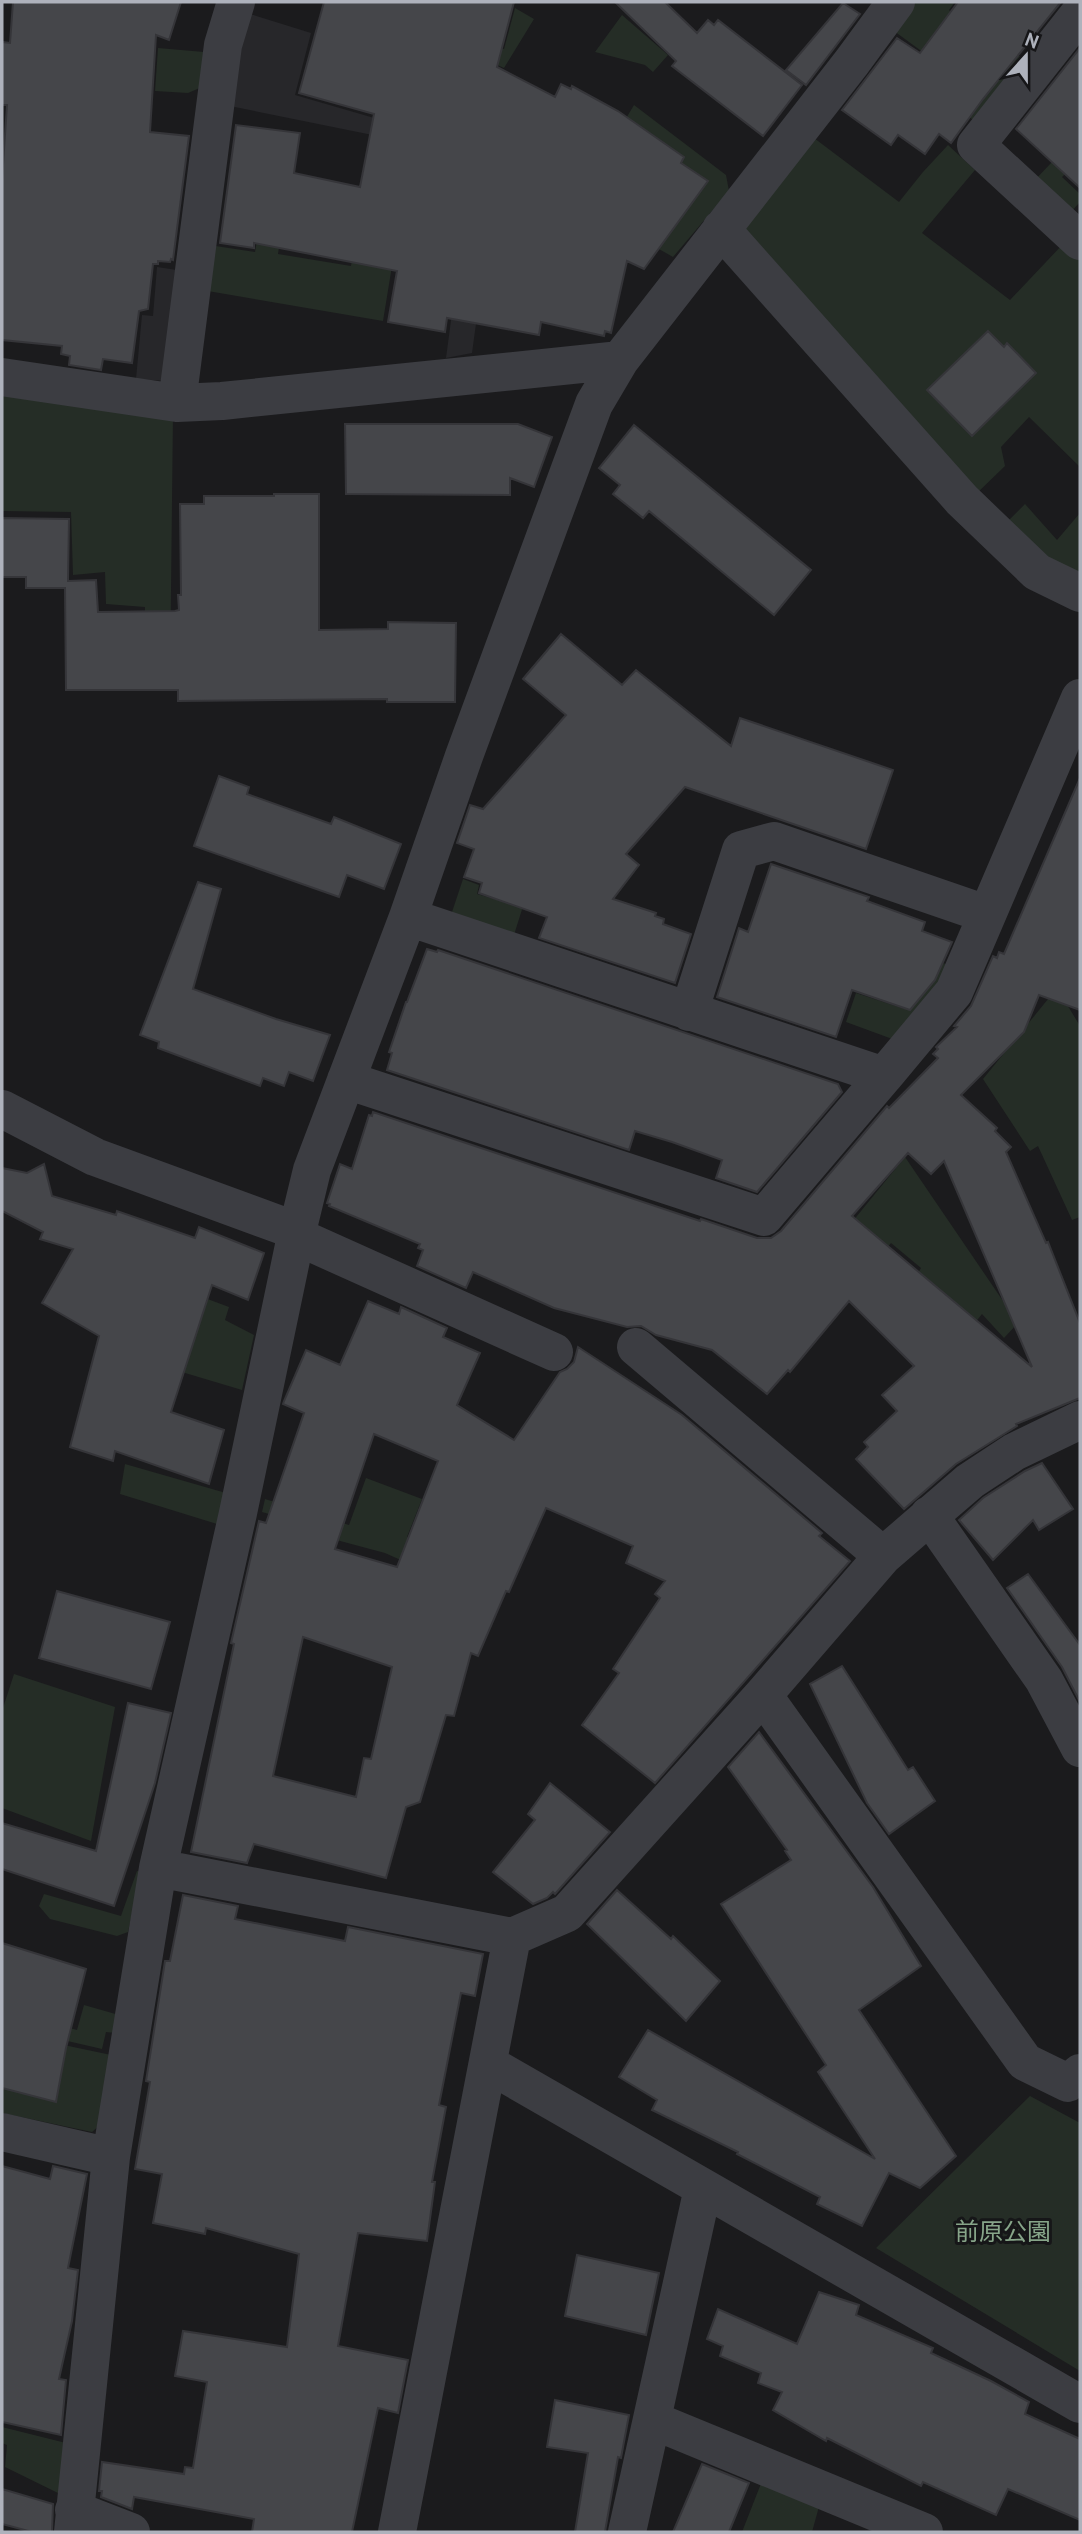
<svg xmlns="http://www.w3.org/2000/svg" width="1082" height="2534" viewBox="0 0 1082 2534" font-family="'PT Sans','Noto Sans JP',sans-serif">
<rect width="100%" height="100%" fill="#1b1b1d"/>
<!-- built -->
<path fill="#27272a" d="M 247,13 L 311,33 L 295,95 L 419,131 L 417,144 L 230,106 Z
M 157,267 L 177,270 L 167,381 L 136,379 L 142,315 L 153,316 Z
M 456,283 L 481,287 L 472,353 L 446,358 Z"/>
<!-- green -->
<path fill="#252d26" d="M 916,2 L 955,2 L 949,10 L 951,12 L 1027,61 L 980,125 L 910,73 L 924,53 L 894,31 Z
M 515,8 L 534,19 L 504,68 L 455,46 L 457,40 L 504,49 Z
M 622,15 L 668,55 L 653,72 L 645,65 L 595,52 Z
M 158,48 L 204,52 L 202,87 L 188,93 L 155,91 Z
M 634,105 L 726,175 L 729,191 L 673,257 L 592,211 L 588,182 Z
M 814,138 L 899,202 L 923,172 L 948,145 L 975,170 L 922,233 L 1010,300 L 1064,243 L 1080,258 L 1080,467 L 1029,417 L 1001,447 L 1005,466 L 975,495 L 736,225 Z
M 1052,162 L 1065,174 L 1062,177 L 1080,194 L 1080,202 L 1069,214 L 1033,182 Z
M 288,187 L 278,254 L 351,266 L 352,259 L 392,266 L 383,321 L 202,290 L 209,245 L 255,252 L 260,223 Z
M 2,391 L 173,414 L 170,680 L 145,678 L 145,607 L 106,604 L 105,572 L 73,575 L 71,512 L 2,511 Z
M 1025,504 L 1057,540 L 1080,513 L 1080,585 L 1005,524 Z
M 463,879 L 479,885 L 477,894 L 501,901 L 504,894 L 525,900 L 513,938 L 450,918 Z
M 929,959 L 949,965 L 943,980 L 895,1040 L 846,1022 L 856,993 L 905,1009 Z
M 1057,988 L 1080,1026 L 1080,1217 L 1072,1220 L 1038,1146 L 1030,1151 L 983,1079 Z
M 905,1157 L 1018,1323 L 1004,1338 L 982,1314 L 974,1324 L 918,1273 L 921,1268 L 891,1243 L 829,1319 L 826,1254 Z
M 162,1282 L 229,1307 L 225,1320 L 254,1335 L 242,1390 L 125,1355 Z
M 125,1464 L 226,1493 L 217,1524 L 120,1494 Z
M 366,1478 L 422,1499 L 407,1537 L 429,1546 L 421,1569 L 385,1553 L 329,1538 L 331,1532 L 262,1512 L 265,1499 L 349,1525 Z
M 14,1674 L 115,1707 L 91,1841 L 2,1808 L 2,1711 Z
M 137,1871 L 141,1872 L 128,1932 L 117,1936 L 50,1919 L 39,1906 L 44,1894 L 121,1916 Z
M 84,2005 L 119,2015 L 115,2033 L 106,2032 L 102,2049 L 20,2030 L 24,2015 L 77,2030 Z
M 2,2032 L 116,2056 L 102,2123 L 92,2132 L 2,2113 Z
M 1030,2096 L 1080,2123 L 1080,2371 L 876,2248 Z
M 2,2427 L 66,2443 L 60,2494 L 5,2467 L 7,2445 L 2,2443 Z
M 762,2481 L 820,2503 L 812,2532 L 742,2532 Z"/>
<!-- building -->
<path fill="#45464a" stroke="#353539" stroke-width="2" fill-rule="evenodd" d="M 13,2 L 181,2 L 169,40 L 156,35 L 150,132 L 189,136 L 173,260 L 171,259 L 170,262 L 158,261 L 158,264 L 153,264 L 148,309 L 139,311 L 132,363 L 103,359 L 101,370 L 69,365 L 70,356 L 61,354 L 62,346 L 2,340 L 2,179 L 7,105 L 2,105 L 2,42 L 10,43 Z
M 324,2 L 514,2 L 497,67 L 555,97 L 561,84 L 571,89 L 572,86 L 618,111 L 684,157 L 681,163 L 708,181 L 644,269 L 627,261 L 611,333 L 605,331 L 604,336 L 541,322 L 539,335 L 447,318 L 445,332 L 388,322 L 397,271 L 254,243 L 254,248 L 220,243 L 236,125 L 300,133 L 294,173 L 360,187 L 374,114 L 299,93 Z
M 615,2 L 665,2 L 697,33 L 708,20 L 714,25 L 718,20 L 802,85 L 763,136 L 672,66 L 676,61 Z
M 958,2 L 1061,2 L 983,99 L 951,143 L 939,134 L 925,154 L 898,135 L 891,145 L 842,110 L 897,38 L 920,53 Z
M 843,3 L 860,14 L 806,85 L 786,70 Z
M 1080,48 L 1080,188 L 1016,129 Z
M 988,331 L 1004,347 L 1007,343 L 1036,373 L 972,436 L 927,390 Z
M 345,424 L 518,424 L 552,437 L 534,487 L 510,478 L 510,495 L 346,494 Z
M 634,425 L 811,570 L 774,615 L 649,511 L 643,518 L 613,494 L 620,485 L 599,468 Z
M 274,494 L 319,494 L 319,630 L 388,629 L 388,622 L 456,623 L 455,702 L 387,702 L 387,699 L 178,701 L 178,690 L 66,690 L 65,588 L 26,588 L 26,577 L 2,577 L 2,518 L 69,519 L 68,581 L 96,580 L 98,612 L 175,611 L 179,610 L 178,595 L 181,595 L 180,504 L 204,504 L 204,496 L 274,496 Z
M 561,634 L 622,685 L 636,670 L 731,746 L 740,718 L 893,770 L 866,849 L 685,787 L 626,854 L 639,865 L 613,899 L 656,913 L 655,916 L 664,919 L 663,924 L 691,934 L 675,983 L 539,938 L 547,917 L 479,893 L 482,883 L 464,877 L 474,849 L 457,843 L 470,805 L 483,809 L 566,715 L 523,679 Z
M 219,776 L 249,787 L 247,794 L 331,824 L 334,817 L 401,844 L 384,889 L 347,875 L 339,897 L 194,846 Z
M 1080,778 L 1080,1010 L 1039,995 L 1024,1032 L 961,1095 L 997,1128 L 995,1131 L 1011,1147 L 1006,1152 L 1046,1243 L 1048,1242 L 1080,1323 L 1080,1398 L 1016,1424 L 1017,1426 L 956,1464 L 904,1509 L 856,1459 L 868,1447 L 864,1442 L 897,1411 L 882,1395 L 914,1366 L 849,1301 L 790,1372 L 788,1370 L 767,1394 L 712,1350 L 656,1335 L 641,1326 L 627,1327 L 554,1308 L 473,1272 L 466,1288 L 417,1266 L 423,1250 L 418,1248 L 420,1244 L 329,1206 L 330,1204 L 327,1203 L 340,1164 L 352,1169 L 369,1115 L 372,1116 L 373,1112 L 700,1221 L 701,1219 L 757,1238 L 771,1238 L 781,1231 L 887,1106 L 889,1108 L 938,1058 L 933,1054 L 938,1049 L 936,1047 L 957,1027 L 954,1026 L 971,1006 L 993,956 L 997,958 L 999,952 L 1004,954 ZM 908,1153 L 931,1174 L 944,1161 L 1032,1367 L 852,1216 Z
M 771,864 L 869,897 L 867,901 L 925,922 L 922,931 L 952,942 L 935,980 L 910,1010 L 852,990 L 836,1037 L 717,997 L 739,928 L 748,932 Z
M 198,882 L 221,889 L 193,989 L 276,1019 L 330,1035 L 313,1081 L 289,1072 L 284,1086 L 263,1078 L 260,1086 L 158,1048 L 159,1042 L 140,1035 Z
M 427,949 L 437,952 L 438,950 L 838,1084 L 842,1092 L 757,1192 L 716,1178 L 722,1160 L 672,1142 L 635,1131 L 629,1150 L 387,1070 L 392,1053 L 389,1052 L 406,1002 L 407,1002 Z
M 44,1164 L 52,1196 L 116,1215 L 117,1211 L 195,1238 L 199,1227 L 264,1253 L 248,1300 L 212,1285 L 171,1412 L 224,1430 L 209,1484 L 115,1451 L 113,1461 L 70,1447 L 99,1336 L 42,1303 L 73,1249 L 40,1239 L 43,1232 L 2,1211 L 2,1168 L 27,1173 Z
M 368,1301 L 399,1314 L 401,1307 L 447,1328 L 443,1337 L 480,1353 L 457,1405 L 514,1440 L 560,1372 L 567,1369 L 574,1362 L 578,1347 L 682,1415 L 822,1533 L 819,1536 L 850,1561 L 655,1783 L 582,1725 L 619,1673 L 613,1669 L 660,1598 L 655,1594 L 665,1581 L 626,1563 L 633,1546 L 546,1508 L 509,1592 L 506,1591 L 478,1656 L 471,1653 L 454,1716 L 446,1715 L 420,1802 L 406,1807 L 386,1878 L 254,1844 L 247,1863 L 191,1852 L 234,1644 L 231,1643 L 259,1521 L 266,1523 L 304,1413 L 283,1404 L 284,1401 L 306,1350 L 340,1365 ZM 374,1434 L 438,1461 L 397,1567 L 335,1549 ZM 303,1637 L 392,1667 L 371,1759 L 364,1758 L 356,1797 L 273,1776 Z
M 1042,1463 L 1073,1509 L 1039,1530 L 1033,1520 L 993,1560 L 959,1520 L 983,1498 L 1025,1471 Z
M 1028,1574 L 1080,1645 L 1080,1702 L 1062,1667 L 1007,1588 Z
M 57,1591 L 170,1622 L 151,1689 L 39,1658 Z
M 842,1666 L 908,1770 L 913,1767 L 935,1801 L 889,1834 L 867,1803 L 810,1684 Z
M 128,1703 L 171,1713 L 155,1783 L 114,1906 L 2,1869 L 2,1823 L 96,1851 Z
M 759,1732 L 873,1887 L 921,1966 L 859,2010 L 956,2156 L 920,2188 L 889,2173 L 862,2226 L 817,2204 L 820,2197 L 737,2154 L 738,2152 L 652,2110 L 657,2100 L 619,2077 L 648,2030 L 875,2159 L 818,2072 L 826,2065 L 721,1904 L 791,1860 L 785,1851 L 787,1850 L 728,1767 Z
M 550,1783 L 610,1832 L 555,1894 L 553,1892 L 547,1898 L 533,1904 L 493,1872 L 535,1820 L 528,1814 Z
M 617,1890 L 671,1939 L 673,1936 L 720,1981 L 686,2021 L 587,1924 Z
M 183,1895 L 238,1906 L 235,1919 L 345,1941 L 348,1927 L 483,1954 L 475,1996 L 461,1993 L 439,2105 L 446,2107 L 432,2182 L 435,2182 L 427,2241 L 358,2233 L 338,2346 L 408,2360 L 398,2413 L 378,2408 L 352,2532 L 252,2532 L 254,2519 L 134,2497 L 132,2509 L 101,2497 L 102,2491 L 99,2491 L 102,2462 L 184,2474 L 185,2467 L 193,2468 L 207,2382 L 175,2376 L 183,2331 L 287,2347 L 299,2254 L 206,2228 L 205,2234 L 153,2223 L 162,2174 L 135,2169 L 150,2082 L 146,2081 L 165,1961 L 170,1961 Z
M 2,1943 L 86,1969 L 66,2048 L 56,2102 L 2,2088 Z
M 2,2166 L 50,2179 L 53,2166 L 87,2174 L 68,2268 L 78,2270 L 72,2321 L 59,2379 L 66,2380 L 61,2435 L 2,2422 Z
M 577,2255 L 659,2273 L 646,2335 L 565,2316 Z
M 819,2292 L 859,2305 L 856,2315 L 933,2348 L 931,2353 L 991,2381 L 1029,2402 L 1025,2414 L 1080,2439 L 1080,2520 L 1008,2489 L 996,2515 L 923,2482 L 921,2486 L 827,2438 L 826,2441 L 773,2410 L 782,2392 L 758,2383 L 761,2373 L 720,2356 L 723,2346 L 707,2339 L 718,2309 L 797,2344 Z
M 555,2400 L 629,2415 L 621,2458 L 618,2457 L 605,2532 L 575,2532 L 588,2453 L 547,2447 Z
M 702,2464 L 749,2483 L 729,2532 L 673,2532 Z
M 2,2489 L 53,2504 L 52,2532 L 32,2532 L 2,2524 Z"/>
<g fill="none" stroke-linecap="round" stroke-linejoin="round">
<!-- minor -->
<path stroke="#3c3d42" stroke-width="38" d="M 1080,13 L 976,145 L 1080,241
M 721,229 L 962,500 L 1037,572 L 1080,593
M 2,377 L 177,403 L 222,401 L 620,360
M 177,403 L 223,45 L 236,2
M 689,1012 L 741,850 L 774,841 L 986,914
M 884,1076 L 954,992 L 1080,698
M 346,1080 L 764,1217 L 884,1076 L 408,917
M 2,1109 L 95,1157 L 297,1231
M 296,1236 L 554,1352
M 636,1347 L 883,1556
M 929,1515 L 1044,1680 L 1080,1748
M 763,1695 L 1025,2062 L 1068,2083 L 1080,2073
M 158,1868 L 512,1937 L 567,1913 L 763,1695 L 883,1556 L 970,1481 L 1014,1452 L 1080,1420
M 488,2064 L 1080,2404
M 2,2132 L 111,2157
M 652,2420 L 924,2532
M 74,2510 L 131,2532
M 73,2532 L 111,2157 L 158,1868 L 238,1513 L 296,1236 L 312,1170 L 408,917 L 464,756 L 594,404 L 620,360 L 852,62 L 896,2
M 397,2532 L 512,1937
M 627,2532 L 703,2188"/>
</g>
<g text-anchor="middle" stroke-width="6" stroke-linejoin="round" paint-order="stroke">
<!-- park labels -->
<g font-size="24" fill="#87a589" stroke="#161618">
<text x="1003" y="2240">前原公園</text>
</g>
</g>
<!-- border -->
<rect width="1082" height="2534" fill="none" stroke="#aeb2bc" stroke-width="7"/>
<!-- north arrow -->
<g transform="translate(1026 56) rotate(21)" stroke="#161618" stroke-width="5" paint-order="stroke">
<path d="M0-5L12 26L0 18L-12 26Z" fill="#aeb2bc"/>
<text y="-10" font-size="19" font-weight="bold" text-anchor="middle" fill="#aeb2bc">N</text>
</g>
</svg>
